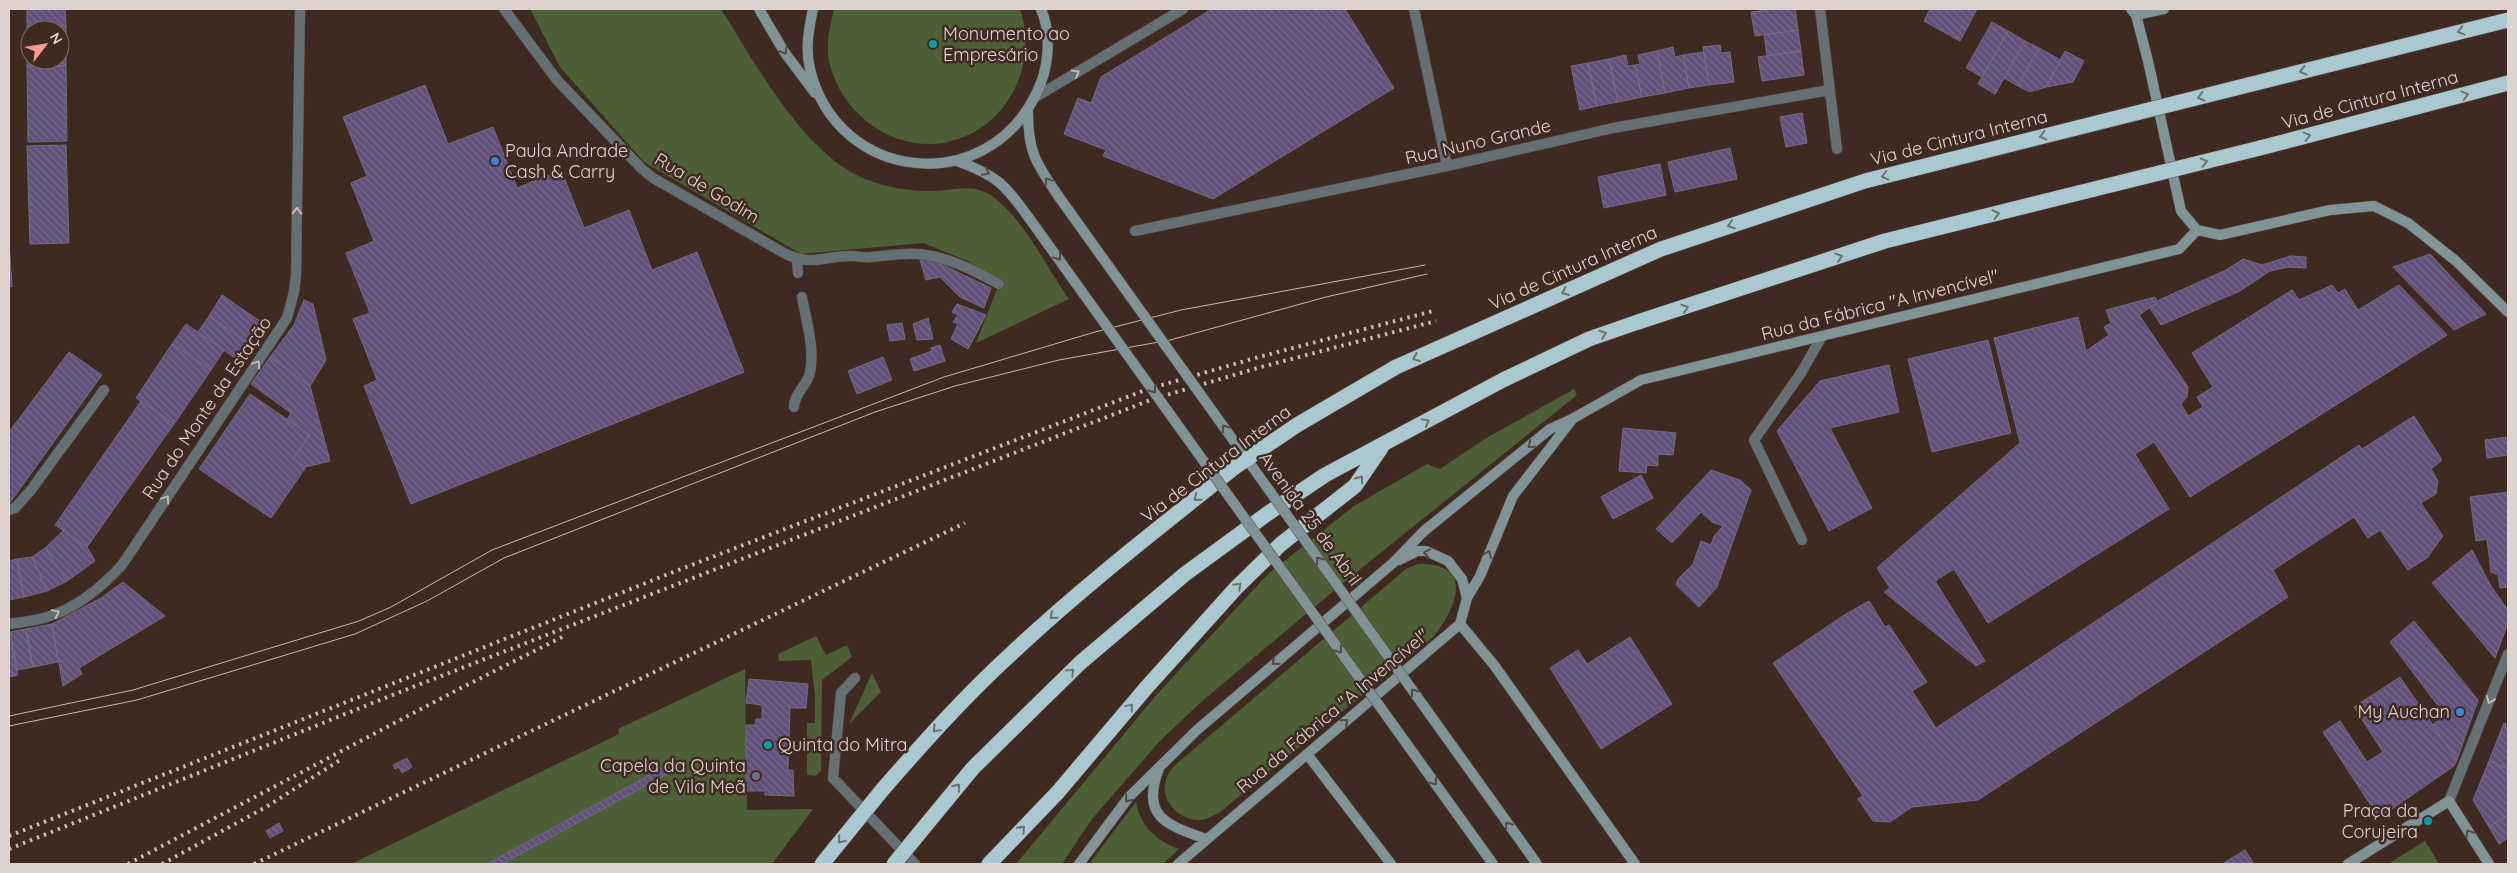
<svg xmlns="http://www.w3.org/2000/svg" width="2517" height="873" viewBox="0 0 2517 873" font-family="Quicksand,sans-serif">
<defs>
<pattern id="building-back-hatch" width="6" height="6" patternUnits="userSpaceOnUse" patternTransform="scale(1.25)"><rect width="6" height="6" fill="#60507a"/><path d="M-1 5l2 2M0 0l6 6M5-1l2 2" fill="none" stroke="#76688c"/></pattern>
</defs>
<rect width="100%" height="100%" fill="#3f2a22"/>
<!-- green -->
<path fill="#4c5f36" d="M 530,9 L 721,9 C 753,60 793,133 843,167 C 867,184 901,191 930,191 C 952,191 972,182 992,196 C 1024,219 1046,267 1069,299 L 976,343 L 999,284 L 968,261 L 923,243 L 801,254 L 644,162 L 560,67 Z
M 834,9 L 1020,9 C 1041,69 1001,140 933,144 C 885,146 842,111 830,65 C 825,46 830,27 834,9 Z
M 1574,389 L 1577,395 L 1348,579 L 1201,702 L 1159,742 L 1092,819 L 1062,864 L 1016,864 L 1158,693 L 1268,574 L 1354,506 L 1427,464 L 1440,469 L 1483,440 Z
M 1418,564 C 1475,563 1457,607 1434,636 L 1219,813 C 1213,815 1206,820 1201,820 C 1180,822 1159,800 1166,780 C 1167,775 1171,770 1174,766 L 1406,569 Z
M 816,636 L 826,655 L 847,645 L 852,657 L 822,680 L 821,771 L 815,776 L 807,775 L 807,723 L 815,723 L 815,697 L 811,660 L 779,661 L 778,654 Z
M 745,669 L 747,810 L 813,809 L 772,864 L 351,864 L 619,734 L 618,729 Z
M 872,673 L 881,692 L 849,724 Z
M 1136,802 C 1140,826 1157,841 1179,849 L 1163,864 L 1089,864 Z
M 2425,841 L 2439,864 L 2388,864 Z"/>
<!-- building -->
<path fill="url(#building-back-hatch)" stroke="#726b81" fill-rule="evenodd" d="M 27,9 L 65,9 L 66,26 L 27,26 Z
M 1212,9 L 1345,9 L 1394,88 L 1213,199 L 1103,156 L 1106,150 L 1064,134 L 1078,98 L 1091,103 L 1101,77 Z
M 1774,9 L 1795,9 L 1798,30 L 1755,36 L 1751,12 Z
M 1930,9 L 1977,9 L 1960,41 L 1924,21 Z
M 1992,22 L 2008,31 L 1982,77 L 1966,68 Z
M 27,26 L 66,26 L 66,66 L 27,66 ZM 30,30 L 60,30 L 60,60 L 30,60 Z
M 1798,30 L 1801,51 L 1767,56 L 1764,35 Z
M 2008,31 L 2025,41 L 1995,94 L 1978,84 Z
M 2025,41 L 2039,48 L 2018,86 L 2004,78 Z
M 1720,45 L 1721,53 L 1730,52 L 1734,82 L 1709,85 L 1703,47 Z
M 1673,47 L 1675,57 L 1683,55 L 1689,88 L 1665,93 L 1657,51 Z
M 2039,48 L 2061,60 L 2046,87 L 2030,92 L 2018,86 Z
M 1657,51 L 1665,93 L 1642,97 L 1635,65 L 1640,64 L 1638,55 Z
M 1801,51 L 1804,75 L 1762,81 L 1758,57 Z
M 2065,51 L 2084,61 L 2073,82 L 2046,87 Z
M 1704,52 L 1709,85 L 1689,88 L 1683,55 Z
M 1626,55 L 1628,66 L 1635,65 L 1642,97 L 1618,102 L 1609,59 Z
M 1609,59 L 1618,102 L 1597,106 L 1588,63 Z
M 1588,63 L 1597,106 L 1580,110 L 1571,66 Z
M 27,66 L 66,66 L 67,141 L 28,142 Z
M 425,85 L 448,144 L 493,127 L 517,188 L 561,170 L 584,228 L 629,210 L 652,270 L 697,252 L 744,372 L 411,504 L 364,386 L 377,380 L 353,319 L 370,313 L 346,253 L 374,241 L 351,183 L 367,176 L 343,117 Z
M 1802,113 L 1807,143 L 1786,147 L 1780,117 Z
M 66,145 L 69,243 L 30,244 L 27,146 Z
M 1730,148 L 1737,179 L 1675,192 L 1668,162 Z
M 1660,164 L 1666,195 L 1604,208 L 1598,177 Z
M 9,240 L 12,287 L 9,286 Z
M 2430,254 L 2486,314 L 2454,330 L 2393,267 Z
M 2291,256 L 2306,257 L 2306,268 L 2288,267 L 2270,271 L 2240,291 L 2161,325 L 2150,308 L 2159,300 L 2226,270 L 2243,259 L 2262,265 Z
M 930,259 L 991,288 L 984,308 L 960,297 L 940,277 L 926,280 L 920,260 Z
M 2332,285 L 2338,293 L 2345,289 L 2358,310 L 2399,285 L 2447,335 L 2190,497 L 2154,442 L 2135,454 L 2169,509 L 1988,623 L 1954,569 L 1935,581 L 1985,661 L 1976,666 L 1884,592 L 1890,588 L 1877,568 L 2020,443 L 1994,338 L 2078,317 L 2086,351 L 2109,335 L 2104,327 L 2111,323 L 2106,310 L 2155,297 L 2158,302 L 2139,315 L 2188,387 L 2187,397 L 2181,404 L 2188,416 L 2203,407 L 2197,397 L 2213,387 L 2192,353 L 2292,290 L 2299,300 Z
M 222,295 L 264,324 L 249,344 L 209,316 Z
M 304,300 L 313,304 L 326,360 L 310,386 L 270,357 L 294,325 Z
M 957,304 L 986,315 L 968,349 L 951,339 L 958,324 L 953,322 L 958,315 L 952,312 Z
M 209,316 L 249,344 L 238,360 L 198,332 Z
M 928,318 L 933,339 L 917,340 L 913,324 Z
M 902,323 L 905,339 L 890,341 L 887,325 Z
M 186,324 L 224,350 L 211,370 L 172,344 Z
M 1988,340 L 2011,433 L 1932,452 L 1908,359 Z
M 172,344 L 211,370 L 174,424 L 136,398 Z
M 940,345 L 945,361 L 914,371 L 910,359 L 932,351 L 931,348 Z
M 69,352 L 102,375 L 9,504 L 9,432 Z
M 270,357 L 310,386 L 330,461 L 306,467 L 293,459 L 310,435 L 287,420 L 291,413 L 251,384 Z
M 883,357 L 892,380 L 857,394 L 848,371 Z
M 1889,365 L 1899,412 L 1830,428 L 1872,508 L 1829,531 L 1777,431 L 1820,381 Z
M 250,394 L 310,435 L 293,459 L 306,467 L 271,518 L 199,469 Z
M 141,401 L 174,424 L 87,547 L 55,525 Z
M 2414,416 L 2442,460 L 2431,469 L 2438,481 L 2436,494 L 2421,503 L 2443,536 L 2427,558 L 2408,570 L 2380,530 L 2368,538 L 2354,517 L 2273,570 L 2288,597 L 1978,800 L 1912,807 L 1890,822 L 1873,821 L 1858,799 L 1863,796 L 1773,663 L 1846,614 L 1869,601 L 1885,627 L 1889,625 L 1927,682 L 1912,691 L 1936,728 L 2359,445 L 2362,449 Z
M 1623,428 L 1676,433 L 1673,455 L 1658,454 L 1658,466 L 1647,465 L 1646,473 L 1619,471 Z
M 2508,437 L 2508,455 L 2487,458 L 2485,440 Z
M 1711,470 L 1740,480 L 1751,490 L 1717,587 L 1699,607 L 1676,585 L 1678,579 L 1693,564 L 1701,541 L 1711,545 L 1714,536 L 1723,526 L 1712,522 L 1701,512 L 1672,543 L 1656,529 Z
M 1641,475 L 1653,498 L 1613,519 L 1601,497 Z
M 2508,492 L 2508,587 L 2500,588 L 2498,575 L 2491,572 L 2487,539 L 2476,541 L 2470,497 Z
M 63,531 L 87,547 L 95,561 L 67,581 L 45,548 Z
M 45,548 L 67,581 L 47,591 L 32,557 Z
M 2472,550 L 2491,586 L 2508,610 L 2508,623 L 2495,658 L 2432,583 Z
M 32,557 L 47,591 L 24,597 L 17,559 Z
M 17,559 L 24,597 L 9,600 L 9,561 Z
M 123,582 L 165,616 L 79,668 L 82,674 L 63,686 L 52,624 L 101,598 Z
M 2414,621 L 2478,700 L 2457,760 L 2432,725 L 2445,715 L 2390,642 Z
M 52,624 L 58,662 L 33,667 L 26,629 Z
M 26,629 L 33,667 L 17,670 L 10,632 Z
M 9,632 L 18,675 L 9,677 Z
M 1630,637 L 1672,704 L 1601,749 L 1550,668 L 1578,650 L 1587,664 Z
M 2400,677 L 2457,760 L 2454,766 L 2379,818 L 2323,732 L 2340,721 L 2367,762 L 2383,752 L 2354,707 Z
M 749,679 L 808,684 L 806,708 L 790,708 L 788,770 L 793,770 L 794,796 L 765,795 L 765,791 L 746,791 L 746,725 L 755,725 L 756,719 L 762,719 L 762,705 L 746,703 Z
M 2504,723 L 2508,725 L 2508,769 L 2489,761 Z
M 407,758 L 412,767 L 402,773 L 399,767 L 395,769 L 393,765 Z
M 2489,761 L 2508,769 L 2508,815 L 2489,827 L 2473,800 Z
M 666,766 L 669,773 L 502,864 L 487,864 Z
M 2508,815 L 2508,838 L 2499,844 L 2489,827 Z
M 279,823 L 283,831 L 270,838 L 266,831 Z
M 2245,850 L 2254,864 L 2222,864 Z"/>
<g fill="none" stroke-linecap="round" stroke-linejoin="round">
<!-- street casing -->
<g stroke="#5c4841" stroke-width="11">
<path id="street" d="M 504,9 L 557,80 L 642,169 L 653,178 L 784,253 C 811,267 824,256 851,256 C 858,256 864,258 871,257 C 886,256 901,253 917,254 C 947,256 973,270 999,284
M 1414,9 L 1447,166
M 1820,9 L 1837,149
M 1034,98 L 1183,9
M 1135,231 L 1447,166 L 1613,128 L 1830,90
M 797,260 L 798,273
M 794,407 C 794,393 808,385 810,372 C 815,348 806,320 802,297
M 9,510 L 15,508 L 31,490 L 104,390
M 1802,540 L 1754,440 L 1801,373 L 1822,336
M 9,624 C 21,622 35,621 47,617 C 77,608 101,588 122,565 L 287,318 L 294,292 L 296,275 L 300,9
M 855,678 L 841,693 L 833,778 L 915,864
M 2449,801 L 2508,654"/>
</g>
<!-- secondary casing -->
<g stroke="#5c4841" stroke-width="11">
<path id="secondary" d="M 759,9 L 785,53 L 815,93
M 813,9 C 809,28 805,49 810,69 C 837,182 986,198 1036,94 C 1049,69 1052,35 1041,9
M 2131,9 L 2136,15 L 2148,61 L 2181,211 L 2197,230 L 2220,235 L 2330,210 L 2374,206 L 2408,223 L 2456,261 L 2508,312
M 2136,15 L 2164,9
M 1028,111 C 1028,153 1036,163 1059,197
M 957,161 C 996,175 1005,184 1029,218
M 1399,560 L 1417,551 L 1426,551 L 1448,561 L 1462,579 L 1467,598
M 1460,624 L 1494,665 L 1635,864
M 1307,754 L 1391,864
M 1159,769 C 1140,817 1167,825 1206,839
M 1079,864 L 1129,797 L 1197,730 L 1393,563 L 1424,531 L 1550,429 L 1572,419 L 1641,380 L 2179,249 L 2197,230
M 1178,864 L 1460,624 L 1467,598 L 1480,576 L 1513,496 L 1571,421
M 2348,864 L 2449,801 L 2489,864"/>
</g>
<!-- highway casing -->
<g stroke="#5c4841" stroke-width="16">
<path id="highway" d="M 2248,85 L 2508,20
M 2260,148 L 2508,83
M 883,789 C 924,742 965,696 1011,654 C 1082,587 1159,528 1235,467
M 926,825 L 973,768 L 1080,663 L 1185,574 L 1267,514 L 1325,475 L 1503,380 L 1589,339 L 1638,322
M 989,864 L 1058,792 L 1146,688 L 1236,588 L 1281,544 L 1355,486 L 1381,448"/>
</g>
<!-- street -->
<use href="#street" stroke="#647073" stroke-width="10"/>
<!-- secondary -->
<use href="#secondary" stroke="#809498" stroke-width="10"/>
<!-- highway -->
<use href="#highway" stroke="#a9c8cf" stroke-width="15"/>
<!-- tram -->
<path stroke="#c9bab4" stroke-width="1" d="M 9,716 L 133,690 L 359,621 L 391,607 L 492,550 L 944,377 L 1095,332 L 1181,310 L 1425,265
M 9,726 L 137,700 L 355,634 L 427,601 L 504,558 L 875,412 L 955,386 L 1059,360 L 1170,340 L 1326,297 L 1427,274"/>
<!-- rail -->
<path stroke="#c9bab4" stroke-width="4" stroke-dasharray="2.5 5" stroke-linecap="butt" d="M 9,836 L 676,571 L 1148,389 L 1259,357 L 1433,311
M 9,849 L 395,694 L 1153,399 L 1261,367 L 1436,321
M 128,864 L 457,690 L 564,636
M 162,864 L 266,807 L 340,760
M 254,864 L 965,523"/>
<!-- secondary-bridge casing -->
<g stroke="#5c4841" stroke-width="11" stroke-linecap="butt">
<path id="secondary-bridge" d="M 1059,197 L 1537,864
M 1029,218 L 1493,864"/>
</g>
<!-- highway-bridge casing -->
<g stroke="#5c4841" stroke-width="16" stroke-linecap="butt">
<path id="highway-bridge" d="M 1638,322 L 1885,241 L 2260,148
M 1235,467 L 1297,425 L 1396,367 L 1661,249 L 1865,181 L 2248,85
M 822,864 L 883,789
M 894,864 L 926,825"/>
</g>
<!-- secondary-bridge -->
<use href="#secondary-bridge" stroke="#809498" stroke-width="10"/>
<!-- highway-bridge -->
<use href="#highway-bridge" stroke="#a9c8cf" stroke-width="15"/>
</g>
<!-- one-way arrows -->
<defs><path id="oneway-chevron" d="M-2-3.5L2.5 0L-2 3.5" fill="none" stroke-width="1.6" stroke-linecap="round" stroke-linejoin="round" transform="scale(1.25)"/></defs>
<g stroke="#6f7170">
<use href="#oneway-chevron" transform="translate(2461 31) rotate(166)"/>
<use href="#oneway-chevron" transform="translate(2303 71) rotate(166)"/>
<use href="#oneway-chevron" transform="translate(2465 95) rotate(-15)"/>
<use href="#oneway-chevron" transform="translate(2201 97) rotate(166)"/>
<use href="#oneway-chevron" transform="translate(2043 136) rotate(166)"/>
<use href="#oneway-chevron" transform="translate(2307 136) rotate(-15)"/>
<use href="#oneway-chevron" transform="translate(2204 162) rotate(-14)"/>
<use href="#oneway-chevron" transform="translate(1885 176) rotate(166)"/>
<use href="#oneway-chevron" transform="translate(1996 214) rotate(-14)"/>
<use href="#oneway-chevron" transform="translate(1731 225) rotate(162)"/>
<use href="#oneway-chevron" transform="translate(1839 257) rotate(-18)"/>
<use href="#oneway-chevron" transform="translate(1565 292) rotate(156)"/>
<use href="#oneway-chevron" transform="translate(1685 308) rotate(-18)"/>
<use href="#oneway-chevron" transform="translate(1603 334) rotate(-19)"/>
<use href="#oneway-chevron" transform="translate(1416 358) rotate(156)"/>
<use href="#oneway-chevron" transform="translate(1426 422) rotate(-28)"/>
<use href="#oneway-chevron" transform="translate(1360 479) rotate(-55)"/>
<use href="#oneway-chevron" transform="translate(1197 498) rotate(141)"/>
<use href="#oneway-chevron" transform="translate(1238 586) rotate(-45)"/>
<use href="#oneway-chevron" transform="translate(1053 616) rotate(139)"/>
<use href="#oneway-chevron" transform="translate(1071 672) rotate(-44)"/>
<use href="#oneway-chevron" transform="translate(1130 707) rotate(-50)"/>
<use href="#oneway-chevron" transform="translate(936 729) rotate(134)"/>
<use href="#oneway-chevron" transform="translate(957 787) rotate(-51)"/>
<use href="#oneway-chevron" transform="translate(1022 829) rotate(-47)"/>
<use href="#oneway-chevron" transform="translate(841 840) rotate(129)"/>
</g>
<g stroke="#524a45">
<use href="#oneway-chevron" transform="translate(784 51) rotate(57)"/>
<use href="#oneway-chevron" transform="translate(986 172) rotate(27)"/>
<use href="#oneway-chevron" transform="translate(1048 181) rotate(-124)"/>
<use href="#oneway-chevron" transform="translate(1058 257) rotate(54)"/>
<use href="#oneway-chevron" transform="translate(1153 390) rotate(54)"/>
<use href="#oneway-chevron" transform="translate(1225 428) rotate(-126)"/>
<use href="#oneway-chevron" transform="translate(1531 445) rotate(141)"/>
<use href="#oneway-chevron" transform="translate(1427 553) rotate(-169)"/>
<use href="#oneway-chevron" transform="translate(1488 554) rotate(-68)"/>
<use href="#oneway-chevron" transform="translate(1319 560) rotate(-126)"/>
<use href="#oneway-chevron" transform="translate(1339 650) rotate(54)"/>
<use href="#oneway-chevron" transform="translate(1275 662) rotate(139)"/>
<use href="#oneway-chevron" transform="translate(1414 692) rotate(-126)"/>
<use href="#oneway-chevron" transform="translate(1345 722) rotate(-40)"/>
<use href="#oneway-chevron" transform="translate(1434 782) rotate(54)"/>
<use href="#oneway-chevron" transform="translate(1128 799) rotate(129)"/>
<use href="#oneway-chevron" transform="translate(1508 825) rotate(-126)"/>
<use href="#oneway-chevron" transform="translate(2469 833) rotate(-122)"/>
</g>
<g stroke="#c1bab6">
<use href="#oneway-chevron" transform="translate(1076 73) rotate(-31)"/>
<use href="#oneway-chevron" transform="translate(297 211) rotate(-89)"/>
<use href="#oneway-chevron" transform="translate(257 364) rotate(-56)"/>
<use href="#oneway-chevron" transform="translate(166 499) rotate(-56)"/>
<use href="#oneway-chevron" transform="translate(56 613) rotate(-26)"/>
<use href="#oneway-chevron" transform="translate(2490 700) rotate(112)"/>
</g>
<!-- markers -->
<g fill="#0f9aa8" stroke="#3f2a22" stroke-width="2">
<circle cx="933" cy="44" r="5"/>
<circle cx="768" cy="745" r="5"/>
<circle cx="2428" cy="821" r="5"/>
</g>
<g fill="#3f7fe0" stroke="#3f2a22" stroke-width="2">
<circle cx="495" cy="161" r="5"/>
<circle cx="2460" cy="712" r="5"/>
</g>
<circle fill="#6b7280" stroke="#3f2a22" stroke-width="2" cx="756" cy="776" r="5"/>
<g text-anchor="middle" stroke-width="5" stroke-linejoin="round" paint-order="stroke">
<!-- poi labels -->
<g font-size="18" fill="#e0d2cc" stroke="#3f2a22" text-anchor="start">
<text x="943" y="40">Monumento ao<tspan x="943" dy="21">Empresário</tspan></text>
<text x="505" y="157">Paula Andrade<tspan x="505" dy="21">Cash &amp; Carry</tspan></text>
<text x="2450" y="718" text-anchor="end">My Auchan</text>
<text x="778" y="751">Quinta do Mitra</text>
<text x="746" y="772" text-anchor="end">Capela da Quinta<tspan x="746" dy="21">de Vila Meã</tspan></text>
<text x="2418" y="817" text-anchor="end">Praça da<tspan x="2418" dy="21">Corujeira</tspan></text>
</g>
<!-- street labels -->
<g font-size="18" fill="#e0d2cc" stroke="#3f2a22">
<text transform="translate(2370 100) rotate(-15)" y="6">Via de Cintura Interna</text>
<text transform="translate(1959 138) rotate(-14)" y="6">Via de Cintura Interna</text>
<text transform="translate(1478 142) rotate(-13)" y="6">Rua Nuno Grande</text>
<text transform="translate(707 188) rotate(31)" y="6">Rua de Godim</text>
<text transform="translate(1573 268) rotate(-24)" y="6">Via de Cintura Interna</text>
<text transform="translate(1880 305) rotate(-14)" y="6">Rua da Fábrica "A Invencível"</text>
<text transform="translate(207 408) rotate(-56)" y="6">Rua do Monte da Estação</text>
<text transform="translate(1216 464) rotate(-37)" y="6">Via de Cintura Interna</text>
<text transform="translate(1310 519) rotate(54)" y="6">Avenida 25 de Abril</text>
<text transform="translate(1333 711) rotate(-40)" y="6">Rua da Fábrica "A Invencível"</text>
</g>
</g>
<!-- border -->
<rect width="2517" height="873" fill="none" stroke="#e0d2cc" stroke-width="20"/>
<!-- north arrow -->
<g transform="translate(45 45) rotate(59)"><circle r="24" fill="#3f2a22" stroke="#7f6d66"/>
<path d="M0-4L9 19L0 12L-9 19Z" fill="#f59c91"/>
<text y="-8" font-size="14" font-weight="bold" text-anchor="middle" fill="#e0d2cc">N</text>
</g>
</svg>
